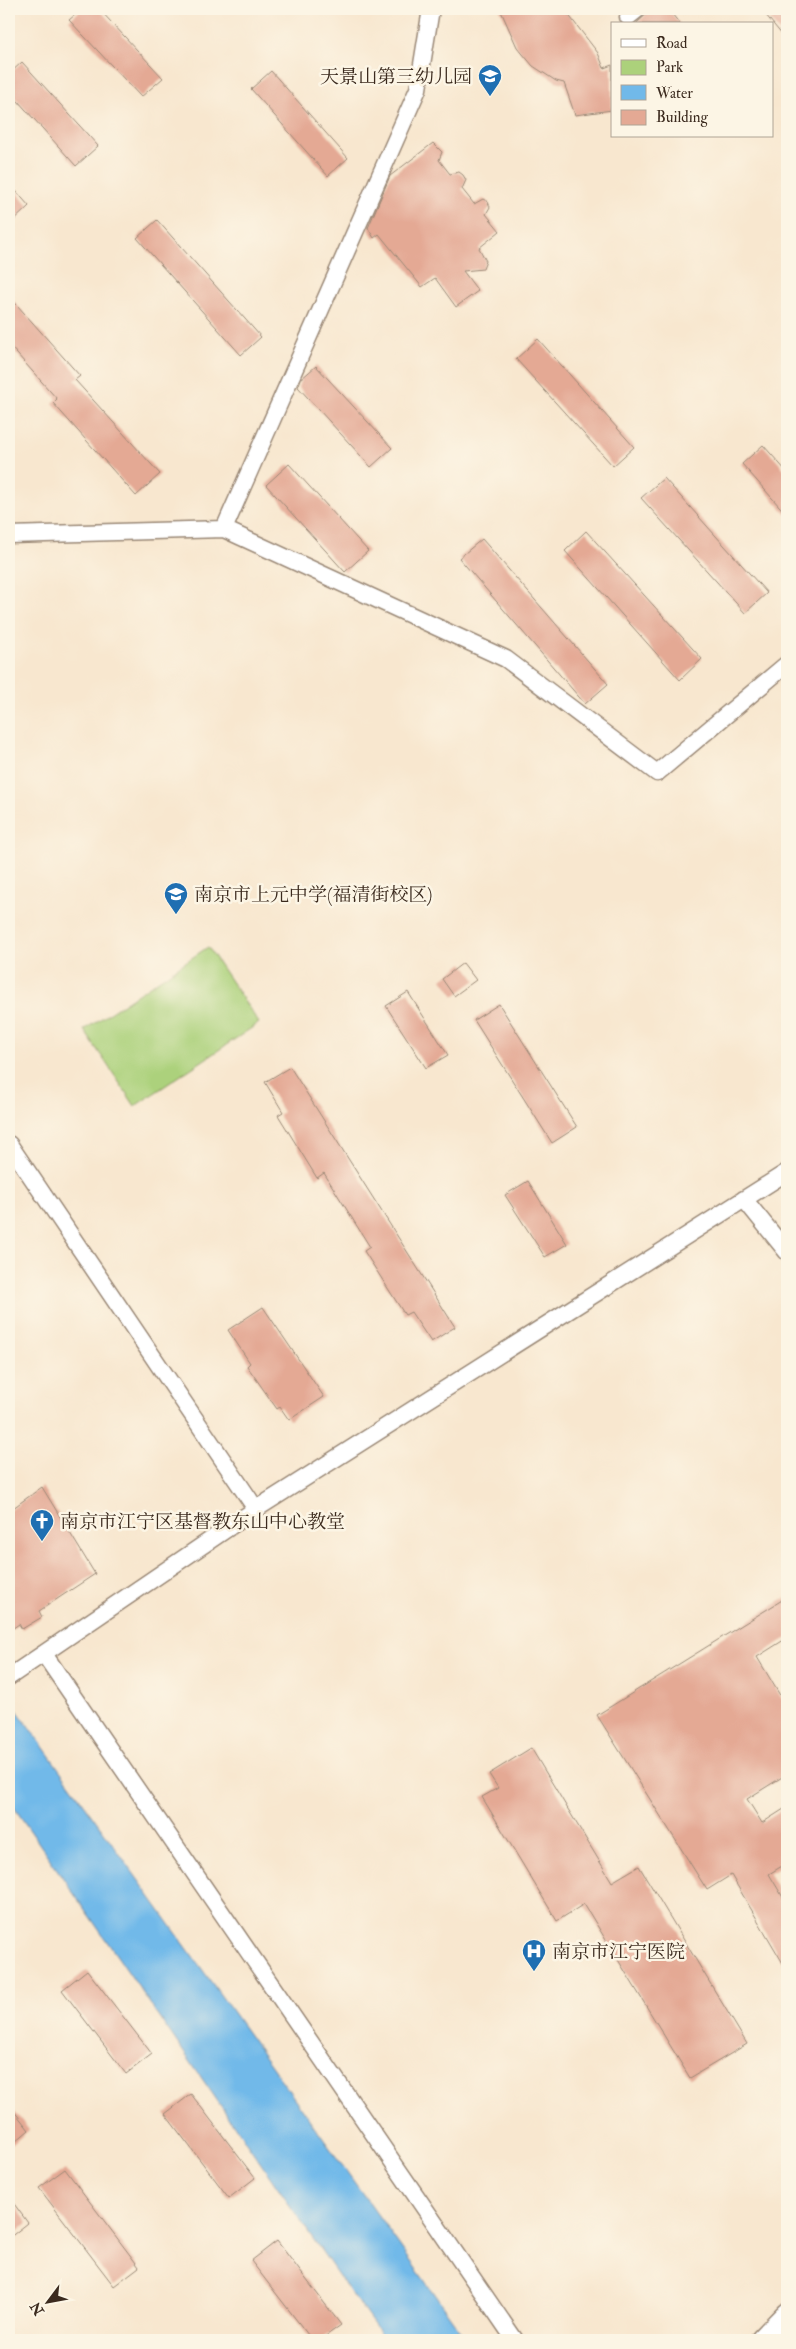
<svg xmlns="http://www.w3.org/2000/svg" width="796" height="2349" viewBox="0 0 796 2349" font-family="'IM FELL Double Pica','Noto Serif SC',serif">
<rect width="100%" height="100%" fill="#fcf5e5"/>
<filter id="ink" filterUnits="userSpaceOnUse"><feTurbulence type="fractalNoise" baseFrequency=".02" numOctaves="2"/><feDisplacementMap in="SourceGraphic" scale="10" xChannelSelector="R" yChannelSelector="G"/><feConvolveMatrix kernelMatrix="1 2 1 2 8 2 1 2 1" color-interpolation-filters="sRGB"/></filter>
<filter id="wash" filterUnits="userSpaceOnUse"><feTurbulence type="fractalNoise" baseFrequency=".0096" numOctaves="4" result="noise"/><feDisplacementMap in="SourceGraphic" scale="20" xChannelSelector="R" yChannelSelector="G"/><feGaussianBlur stdDeviation="1.12" result="paint"/><feColorMatrix in="noise" values="0 0 0 0 0 0 0 0 0 0 0 0 0 0 0 0 0 1.4 0 .05"/><feComposite in="paint" operator="in"/></filter>
<g filter="url(#wash)">
<rect width="100%" height="100%" fill="#f8e7cf"/>
<!-- green -->
<path fill="#acd17b" stroke="#747e4c" d="M 208,947 L 259,1023 L 135,1106 L 84,1030 Z"/>
<!-- water -->
<path fill="#71b9e9" stroke="#567284" d="M 9,1699 L 467,2340 L 385,2340 L 343,2282 L 9,1800 Z"/>
<g id="blocks">
<!-- building -->
<path fill="#e4a994" d="M 82,9 L 99,9 L 163,78 L 141,97 L 69,20 Z
M 500,9 L 564,9 L 598,53 L 604,68 L 612,65 L 612,110 L 575,115 L 564,83 L 556,81 L 533,66 L 517,47 Z
M 652,9 L 668,9 L 680,24 L 636,24 Z
M 761,9 L 787,9 L 787,41 Z
M 22,62 L 98,146 L 76,166 L 9,91 L 9,74 Z
M 271,71 L 348,158 L 328,176 L 251,89 Z
M 433,143 L 442,152 L 439,160 L 450,174 L 459,172 L 463,175 L 466,180 L 462,189 L 474,204 L 483,199 L 488,202 L 490,207 L 486,214 L 500,231 L 479,248 L 486,261 L 483,269 L 463,271 L 478,291 L 456,307 L 435,278 L 422,287 L 379,234 L 374,238 L 368,228 L 390,176 Z
M 9,183 L 29,206 L 9,225 Z
M 157,220 L 261,337 L 241,355 L 137,238 Z
M 9,296 L 80,376 L 75,380 L 160,474 L 136,496 L 53,403 L 57,399 L 9,345 Z
M 538,339 L 634,447 L 613,466 L 516,359 Z
M 316,366 L 392,448 L 371,467 L 298,387 L 301,379 Z
M 763,445 L 787,472 L 787,515 L 742,464 Z
M 289,464 L 368,551 L 345,572 L 266,485 Z
M 664,478 L 767,593 L 745,613 L 641,498 Z
M 586,531 L 702,659 L 680,680 L 565,551 Z
M 482,539 L 608,684 L 585,704 L 459,558 Z
M 463,963 L 476,980 L 454,996 L 442,979 Z
M 408,992 L 448,1055 L 426,1068 L 386,1006 Z
M 499,1004 L 577,1127 L 552,1143 L 474,1020 Z
M 290,1067 L 455,1327 L 431,1342 L 411,1312 L 405,1315 L 364,1251 L 370,1247 L 324,1173 L 317,1178 L 278,1115 L 283,1112 L 265,1082 Z
M 528,1181 L 567,1244 L 545,1257 L 505,1195 Z
M 263,1307 L 324,1397 L 289,1420 L 280,1407 L 277,1409 L 247,1366 L 250,1363 L 228,1330 Z
M 42,1487 L 95,1574 L 39,1611 L 42,1617 L 22,1629 L 19,1624 L 9,1631 L 9,1511 Z
M 787,1597 L 787,1638 L 757,1657 L 787,1707 L 787,1774 L 747,1799 L 762,1823 L 787,1807 L 787,1863 L 769,1874 L 787,1904 L 787,1970 L 731,1875 L 707,1890 L 597,1715 Z
M 531,1748 L 612,1882 L 639,1866 L 747,2044 L 690,2078 L 584,1904 L 557,1921 L 482,1797 L 498,1788 L 489,1774 Z
M 87,1970 L 152,2054 L 126,2074 L 62,1990 Z
M 191,2094 L 255,2178 L 229,2198 L 165,2114 Z
M 9,2105 L 29,2130 L 9,2147 Z
M 65,2169 L 139,2267 L 114,2286 L 39,2188 Z
M 9,2197 L 28,2223 L 9,2238 Z
M 277,2241 L 341,2325 L 320,2340 L 312,2340 L 251,2261 Z"/>
</g>
</g>
<g filter="url(#ink)">
<use href="#blocks" fill-opacity="0" stroke="#9a8876" stroke-width="1"/>
<g fill="none" stroke-linecap="round" stroke-linejoin="round">
<!-- street casing -->
<g stroke="#9a8876" stroke-width="19">
<path id="street" d="M 628,17 L 638,9
M 224,529 L 418,89 L 431,9
M 9,535 L 224,529 L 506,659 L 657,773 L 787,664
M 9,1144 L 256,1509
M 744,1199 L 787,1252
M 44,1654 L 515,2340
M 9,1677 L 256,1509 L 787,1172"/>
</g>
<!-- secondary casing -->
<g stroke="#9a8876" stroke-width="25">
<path id="secondary" d="M 762,2340 L 787,2314"/>
</g>
<!-- street -->
<use href="#street" stroke="#fff" stroke-width="16"/>
<!-- secondary -->
<use href="#secondary" stroke="#fff" stroke-width="22"/>
</g>
</g>
<!-- icons -->
<defs>
<g id="school-pin" transform="scale(1.25)"><path d="M0 17L-7.5 6A9.5 9.5 0 1 1 7.5 6Z" fill="#1f6fb2" stroke="#fcf5e5"/><path d="M0-5L7-2L0 1L-7-2ZM-4 1L0 2.5L4 1V4Q0 6-4 4Z" fill="#fff"/></g>
<g id="church-pin" transform="scale(1.25)"><path d="M0 17L-7.5 6A9.5 9.5 0 1 1 7.5 6Z" fill="#1f6fb2" stroke="#fcf5e5"/><path d="M-1.2-6h2.4v3.5h3.3v2.4h-3.3V6h-2.4V-.1h-3.3v-2.4h3.3Z" fill="#fff"/></g>
<g id="hospital-pin" transform="scale(1.25)"><path d="M0 17L-7.5 6A9.5 9.5 0 1 1 7.5 6Z" fill="#1f6fb2" stroke="#fcf5e5"/><path d="M-5-5h3v3.5h4V-5h3V5h-3V1.5h-4V5h-3Z" fill="#fff"/></g>
</defs>
<g fill-rule="evenodd">
<use href="#school-pin" x="490" y="76"/>
<use href="#school-pin" x="176" y="894"/>
<use href="#church-pin" x="42" y="1521"/>
<use href="#hospital-pin" x="534" y="1951"/>
</g>
<g text-anchor="middle" stroke-width="5" stroke-linejoin="round" paint-order="stroke">
<!-- poi labels -->
<g font-size="19" fill="#3b2a1e" stroke="#fcf5e5" text-anchor="start">
<text x="472" y="83" text-anchor="end">天景山第三幼儿园</text>
<text x="194" y="901">南京市上元中学(福清街校区)</text>
<text x="60" y="1528">南京市江宁区基督教东山中心教堂</text>
<text x="552" y="1958">南京市江宁医院</text>
</g>
</g>
<!-- margin -->
<rect width="796" height="2349" fill="none" stroke="#fcf5e5" stroke-width="30"/>
<!-- legend -->
<rect x="611" y="22" width="162" height="115" fill="#fcf5e5" stroke="#afa495"/>
<rect x="621" y="39" width="25" height="8" fill="#ffffff" stroke="#afa495"/>
<text x="656" y="48" font-size="15" fill="#3b2a1e">Road</text>
<rect x="621" y="60" width="25" height="15" fill="#acd17b" stroke="#afa495"/>
<text x="656" y="72" font-size="15" fill="#3b2a1e">Park</text>
<rect x="621" y="85" width="25" height="15" fill="#71b9e9" stroke="#afa495"/>
<text x="656" y="98" font-size="15" fill="#3b2a1e">Water</text>
<rect x="621" y="110" width="25" height="15" fill="#e4a994" stroke="#afa495"/>
<text x="656" y="122" font-size="15" fill="#3b2a1e">Building</text>
<!-- north arrow -->
<g transform="translate(48 2302) rotate(238)" stroke="#fcf5e5" stroke-width="4" paint-order="stroke">
<path d="M0-4L9 19L0 12L-9 19Z" fill="#3b2a1e"/>
<text y="-8" font-size="14" font-weight="bold" text-anchor="middle" fill="#3b2a1e">N</text>
</g>
</svg>
